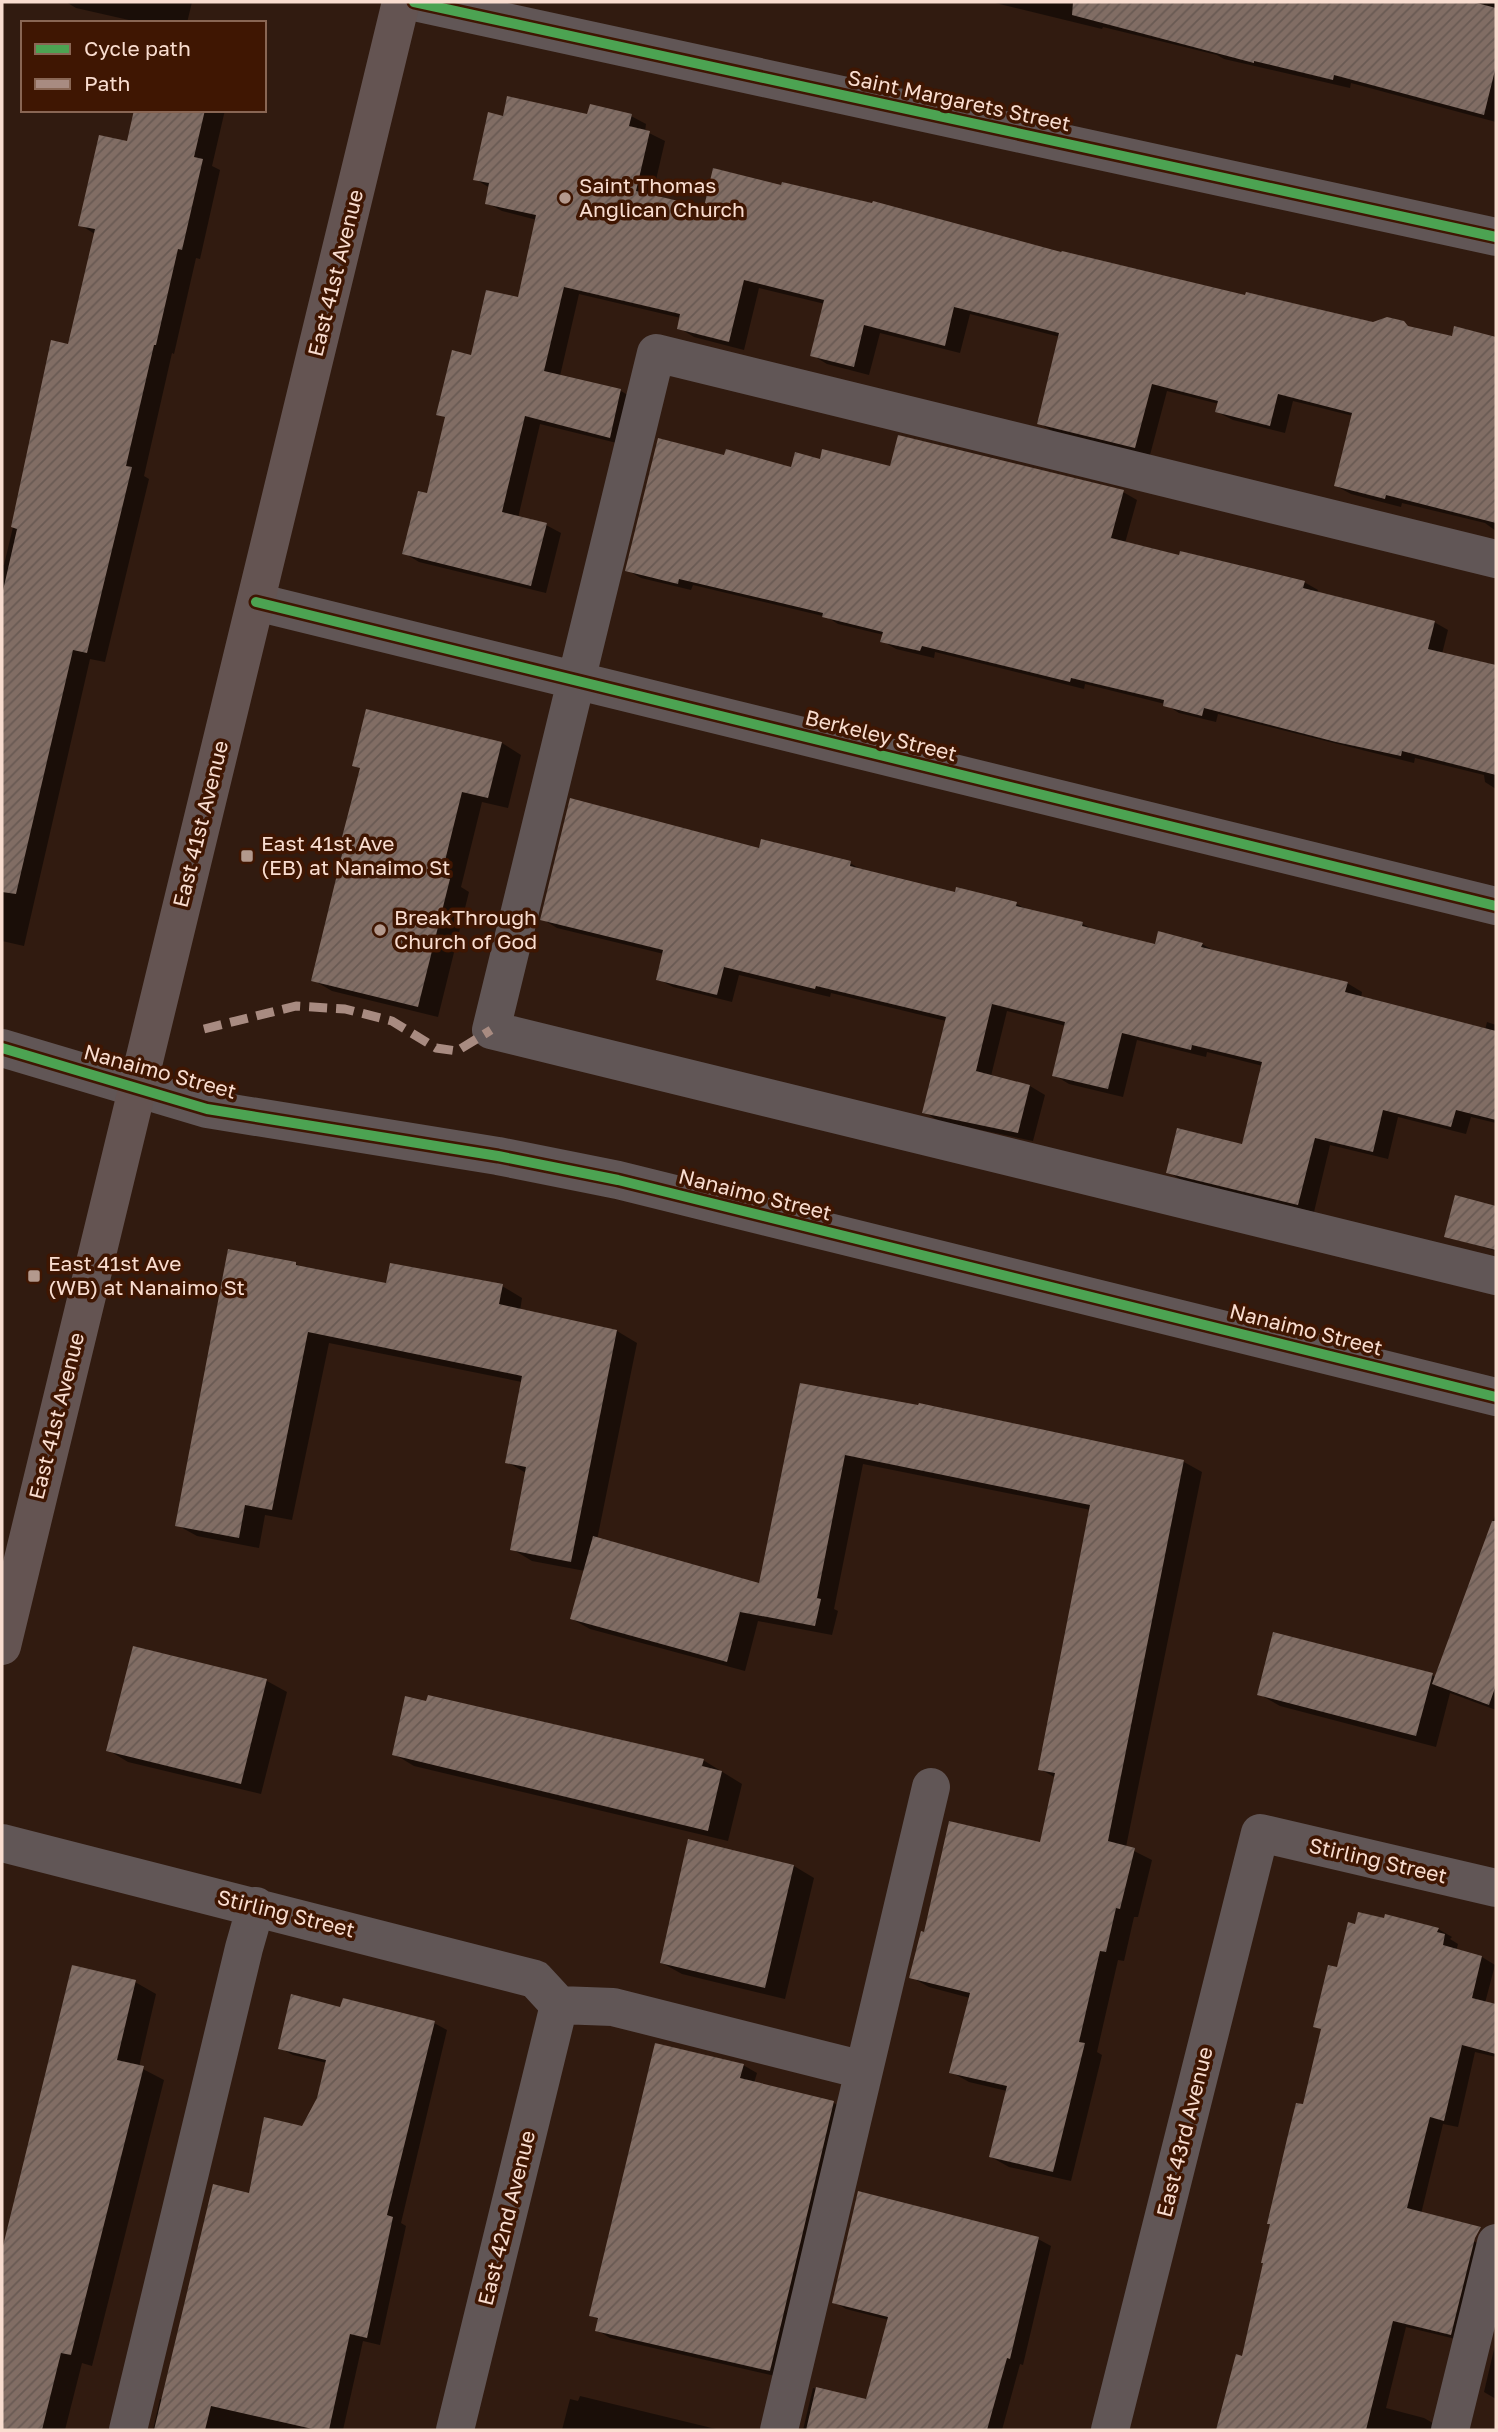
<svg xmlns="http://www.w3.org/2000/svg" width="1498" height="2432" viewBox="0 0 1498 2432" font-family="'Golos Text',sans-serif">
<defs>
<pattern id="building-hatch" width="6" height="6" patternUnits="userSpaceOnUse" patternTransform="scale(1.75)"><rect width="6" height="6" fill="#816d64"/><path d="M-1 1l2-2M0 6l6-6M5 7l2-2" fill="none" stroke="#695a53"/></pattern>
</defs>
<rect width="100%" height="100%" fill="#311b10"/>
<!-- shadow -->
<path fill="#0007" d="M 66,2 L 192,2 L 187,23 L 142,23 L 76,8 Z
M 991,2 L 1496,2 L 1496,122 L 1351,83 L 1350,88 L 1224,59 L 1217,55 L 1103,27 L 1102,29 Z
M 136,110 L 225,110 L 212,166 L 220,170 L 200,259 L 196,258 L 174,354 L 172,353 L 144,476 L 149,479 L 105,662 L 90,659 L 24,946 L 2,941 L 2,565 L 4,565 L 36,430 L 69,346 L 95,234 L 80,225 L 129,143 Z
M 631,116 L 646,124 L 645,131 L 665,141 L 652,197 L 705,209 L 1062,254 L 1246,297 L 1373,324 L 1403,323 L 1413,329 L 1453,338 L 1455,328 L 1496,339 L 1496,531 L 1485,523 L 1402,503 L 1401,507 L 1351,494 L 1336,486 L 1353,416 L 1293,401 L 1285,433 L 1233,420 L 1217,412 L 1219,404 L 1167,391 L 1150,455 L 1054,432 L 1039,423 L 1060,337 L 970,314 L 960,353 L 880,333 L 869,375 L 827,364 L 812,355 L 825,304 L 759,288 L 744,350 L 694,337 L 679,328 L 681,318 L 579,294 L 560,376 L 621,391 L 636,400 L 625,445 L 540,424 L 518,518 L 546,525 L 561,533 L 546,593 L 419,562 L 404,553 L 428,495 L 446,418 L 438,414 L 472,357 L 519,299 L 537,220 L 502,211 L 487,203 L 490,188 L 475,179 L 504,118 Z
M 725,457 L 793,469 L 821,461 L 1123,492 L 1137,500 L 1125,543 L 1181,557 L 1304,582 L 1318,590 L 1317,593 L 1434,622 L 1448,630 L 1442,654 L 1496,667 L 1496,789 L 1485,782 L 1484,775 L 1415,758 L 1414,763 L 1218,714 L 1216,722 L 1179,713 L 1165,704 L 1085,684 L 1084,689 L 935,652 L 934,658 L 896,649 L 882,641 L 884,635 L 838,624 L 827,617 L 693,585 L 691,590 L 641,578 L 627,570 Z
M 502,743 L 521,755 L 508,808 L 482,802 L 461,887 L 469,892 L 438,1017 L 332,991 L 313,980 L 347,842 L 361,769 L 354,765 Z
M 760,850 L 850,863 L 865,872 L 956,894 L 958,889 L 1017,904 L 1027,910 L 1083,924 L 1096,932 L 1156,946 L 1202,944 L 1214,951 L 1347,983 L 1362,992 L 1361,998 L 1485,1030 L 1487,1022 L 1496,1025 L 1496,1123 L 1471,1117 L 1466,1134 L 1398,1117 L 1388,1159 L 1330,1145 L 1314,1212 L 1183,1181 L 1168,1172 L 1243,1146 L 1263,1066 L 1207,1052 L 1206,1057 L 1137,1040 L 1123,1097 L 1069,1084 L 1054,1075 L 1066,1026 L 1007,1011 L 991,1076 L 1030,1086 L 1045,1095 L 1033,1141 L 939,1121 L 924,1112 L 946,1021 L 831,993 L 830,997 L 739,975 L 732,1002 L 673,987 L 658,979 L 664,954 L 557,928 L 542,919 Z
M 1456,1197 L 1496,1207 L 1496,1251 L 1446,1236 Z
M 296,1264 L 303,1268 L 387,1285 L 502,1286 L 522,1298 L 520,1311 L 617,1331 L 637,1343 L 597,1540 L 760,1585 L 802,1385 L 919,1407 L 920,1405 L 1184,1462 L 1202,1472 L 1126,1847 L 1152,1860 L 1138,1917 L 1134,1917 L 1124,1961 L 1118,1960 L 1097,2052 L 1102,2055 L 1071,2181 L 1009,2167 L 991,2157 L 1007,2091 L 969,2082 L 951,2072 L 970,1998 L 929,1987 L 911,1977 L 925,1934 L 1041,1844 L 1056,1778 L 1040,1769 L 1091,1510 L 863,1464 L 834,1609 L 838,1611 L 832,1635 L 758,1621 L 745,1671 L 590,1629 L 572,1619 L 585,1571 L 532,1561 L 512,1549 L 526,1473 L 507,1462 L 522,1382 L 329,1343 L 292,1520 L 265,1515 L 259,1548 L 197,1536 L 177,1525 Z
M 1496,1513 L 1496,1710 L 1450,1693 L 1436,1747 L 1280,1706 L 1259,1694 L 1432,1675 L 1437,1678 Z
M 134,1648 L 267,1681 L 287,1692 L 261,1794 L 128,1762 L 108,1750 Z
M 394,1754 L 703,1760 L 742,1784 L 728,1841 L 414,1766 Z
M 794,1866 L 814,1878 L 785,1999 L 682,1974 L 662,1963 Z
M 1438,1929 L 1452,1937 L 1450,1939 L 1458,1944 L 1456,1951 L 1482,1957 L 1495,1965 L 1485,2003 L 1496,2006 L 1496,2057 L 1475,2052 L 1458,2127 L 1443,2124 L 1421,2214 L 1487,2248 L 1464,2341 L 1406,2327 L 1386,2408 L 1424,2418 L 1438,2426 L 1437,2430 L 1218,2430 L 1237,2356 L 1243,2358 L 1323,2030 L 1315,2026 L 1338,1969 Z
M 73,1967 L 135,1982 L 156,1994 L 139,2067 L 164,2080 L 92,2366 L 82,2363 L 65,2430 L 2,2430 L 2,2258 Z
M 341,2009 L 434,2023 L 447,2030 L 401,2223 L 406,2226 L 380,2345 L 363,2341 L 343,2430 L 153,2430 L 160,2399 L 163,2400 L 250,2195 L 303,2128 L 319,2099 L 327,2063 L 293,2055 L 280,2048 Z
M 743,2065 L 757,2073 L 754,2083 L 834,2103 L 847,2111 L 784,2378 L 610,2338 L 597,2330 L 599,2320 L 591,2315 Z
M 1038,2239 L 1051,2246 L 1023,2365 L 1020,2364 L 1002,2430 L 803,2430 L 813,2388 L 867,2401 L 889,2320 L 846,2309 L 834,2302 Z
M 1496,2341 L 1496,2399 L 1484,2392 Z
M 580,2396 L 720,2430 L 562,2430 L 570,2399 L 578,2401 Z"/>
<!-- building -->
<path fill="url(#building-hatch)" d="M 1073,2 L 1473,2 L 1496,8 L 1496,66 L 1484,115 L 1334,75 L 1333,80 L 1254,61 L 1254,63 L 1072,15 Z
M 507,96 L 587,114 L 590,104 L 632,114 L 629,126 L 650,131 L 636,191 L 704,207 L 713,168 L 781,185 L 782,182 L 872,203 L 873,201 L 1061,252 L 1062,251 L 1245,295 L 1246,292 L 1373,322 L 1387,317 L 1404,321 L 1408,326 L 1452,336 L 1454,326 L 1496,337 L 1496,523 L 1386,495 L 1385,499 L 1334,486 L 1352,413 L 1278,394 L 1270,426 L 1215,412 L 1218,401 L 1152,384 L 1135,448 L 1037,424 L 1059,333 L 954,307 L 945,346 L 864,325 L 854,367 L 810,356 L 824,300 L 744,280 L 729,342 L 677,329 L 680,314 L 564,287 L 544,371 L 621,389 L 610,438 L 525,416 L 502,512 L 547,523 L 531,586 L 402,554 L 418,491 L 427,493 L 445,417 L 436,415 L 452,350 L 471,355 L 486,290 L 518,297 L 536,215 L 485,204 L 489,183 L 473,180 L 488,112 L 503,116 Z
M 134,110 L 205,110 L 194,157 L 203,159 L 182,250 L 178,249 L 156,345 L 154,345 L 126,466 L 132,467 L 87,653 L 73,650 L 16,894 L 2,892 L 2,595 L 17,529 L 11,527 L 51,340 L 68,344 L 95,229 L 78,226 L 99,135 L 127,141 Z
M 898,435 L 1124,490 L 1111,538 L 1179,555 L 1180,551 L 1305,581 L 1303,588 L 1435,621 L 1428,649 L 1496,665 L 1496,775 L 1402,751 L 1401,756 L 1336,742 L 1204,708 L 1202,716 L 1163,706 L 1164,700 L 1071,678 L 1070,682 L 922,646 L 920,651 L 880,642 L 883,632 L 822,617 L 823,613 L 679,579 L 678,584 L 625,571 L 658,438 L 724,455 L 726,449 L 791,467 L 795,452 L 820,459 L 822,449 L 890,466 Z
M 366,709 L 502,742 L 488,798 L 462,792 L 441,877 L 450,879 L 418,1007 L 311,981 L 345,842 L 341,841 L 360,768 L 352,766 Z
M 570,798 L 759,848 L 761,839 L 851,861 L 850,866 L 955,892 L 956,887 L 1017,902 L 1016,906 L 1083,922 L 1082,926 L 1155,944 L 1158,931 L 1203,943 L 1201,947 L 1348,982 L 1345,992 L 1496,1031 L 1496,1120 L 1456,1110 L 1451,1127 L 1383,1110 L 1373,1152 L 1315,1138 L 1298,1205 L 1166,1173 L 1177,1128 L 1242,1144 L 1262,1062 L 1192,1045 L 1191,1050 L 1122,1033 L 1108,1089 L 1052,1076 L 1065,1022 L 992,1004 L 976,1071 L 1030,1085 L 1018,1133 L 922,1113 L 946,1017 L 816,986 L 815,989 L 724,967 L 717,995 L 656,980 L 663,950 L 540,920 Z
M 1455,1195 L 1496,1206 L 1496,1250 L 1444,1237 Z
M 228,1249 L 296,1262 L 296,1265 L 386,1283 L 390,1263 L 503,1284 L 499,1304 L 617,1330 L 571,1562 L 510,1550 L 526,1467 L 505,1463 L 522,1376 L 308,1332 L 272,1510 L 245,1505 L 239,1538 L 175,1526 Z
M 800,1383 L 918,1405 L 919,1403 L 1184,1460 L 1108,1841 L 1135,1848 L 1120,1909 L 1116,1908 L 1106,1952 L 1100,1951 L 1079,2042 L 1085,2043 L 1053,2172 L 989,2157 L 1007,2086 L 949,2073 L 970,1993 L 909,1978 L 921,1931 L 924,1932 L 949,1821 L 1040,1842 L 1055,1773 L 1038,1770 L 1090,1505 L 845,1455 L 817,1598 L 821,1599 L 815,1626 L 740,1612 L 727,1662 L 570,1619 L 593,1536 L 759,1583 Z
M 1492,1521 L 1496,1521 L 1496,1685 L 1489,1705 L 1432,1684 Z
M 1273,1632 L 1433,1673 L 1416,1736 L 1257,1695 Z
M 133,1646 L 267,1679 L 241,1784 L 106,1751 Z
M 428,1695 L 704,1759 L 702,1766 L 722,1771 L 708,1831 L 392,1755 L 405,1696 L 426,1701 Z
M 688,1839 L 794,1865 L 765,1988 L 660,1963 Z
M 1358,1912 L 1384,1918 L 1385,1914 L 1439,1928 L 1437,1932 L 1445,1934 L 1443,1945 L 1482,1956 L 1472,1998 L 1496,2004 L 1496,2054 L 1462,2045 L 1444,2121 L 1430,2117 L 1407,2208 L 1481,2227 L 1475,2238 L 1451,2335 L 1393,2321 L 1366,2430 L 1216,2430 L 1236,2354 L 1242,2356 L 1263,2263 L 1261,2263 L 1270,2224 L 1267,2224 L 1287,2139 L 1296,2103 L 1303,2104 L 1321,2029 L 1313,2027 L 1328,1965 L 1337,1967 L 1348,1922 L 1355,1924 Z
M 72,1965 L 136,1980 L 117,2060 L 144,2066 L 71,2355 L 61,2353 L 42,2430 L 2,2430 L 2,2250 Z
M 291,1994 L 340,2007 L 343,1998 L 435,2021 L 387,2215 L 393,2217 L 367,2338 L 350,2334 L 329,2430 L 317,2430 L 211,2406 L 205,2430 L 154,2430 L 213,2184 L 249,2193 L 264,2117 L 302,2126 L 317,2098 L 326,2060 L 278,2049 Z
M 655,2043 L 744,2064 L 740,2078 L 834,2101 L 770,2371 L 595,2331 L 598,2318 L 589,2316 Z
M 858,2191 L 1039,2237 L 1010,2359 L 1007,2358 L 987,2430 L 806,2430 L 816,2387 L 866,2399 L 888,2317 L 832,2303 Z"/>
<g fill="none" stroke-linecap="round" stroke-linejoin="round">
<!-- minor -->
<path stroke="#615656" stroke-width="38" d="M 414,2 L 1496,237
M 1496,559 L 656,353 L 491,1030 L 1496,1276
M 256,602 L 1496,906
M 2,1048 L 207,1109 L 498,1156 L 618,1180 L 1496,1397
M 2,1843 L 535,1979 L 559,2005
M 559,2005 L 613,2007 L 863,2070
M 128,2430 L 244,1948 L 256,1906
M 455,2430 L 559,2005
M 779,2430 L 931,1787
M 1110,2430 L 1260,1833 L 1496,1888
M 1450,2430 L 1496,2243"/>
<!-- major -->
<path stroke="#645452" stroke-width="38" d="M 2,1646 L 401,2"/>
<!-- quiet -->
<path stroke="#a88b81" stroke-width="9" stroke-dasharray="18 9" stroke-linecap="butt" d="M 204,1029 L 296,1006 L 345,1009 L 392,1021 L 436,1048 L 457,1051 L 491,1030"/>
<!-- cycleway casing -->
<g stroke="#3f1602" stroke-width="15">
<path id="cycleway" d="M 414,2 L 1496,237
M 256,602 L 1496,906
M 2,1048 L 207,1109 L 498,1156 L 618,1180 L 1496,1397"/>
</g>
<!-- cycleway -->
<use href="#cycleway" stroke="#4ca352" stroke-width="10"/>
</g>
<!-- markers -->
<g fill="#b3998d" stroke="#3f1602" stroke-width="2.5">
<circle cx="565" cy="198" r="7"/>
<rect x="240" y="849" width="14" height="14" rx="3.5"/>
<circle cx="380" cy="930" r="7"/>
<rect x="27" y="1269" width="14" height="14" rx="3.5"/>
</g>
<g text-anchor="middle" stroke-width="7" stroke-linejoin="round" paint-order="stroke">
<!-- street labels -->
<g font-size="21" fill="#f9ddd0" stroke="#3f1602">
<text transform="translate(959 101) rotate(12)" y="7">Saint Margarets Street</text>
<text transform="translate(336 273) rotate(-76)" y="7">East 41st Avenue</text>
<text transform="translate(881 736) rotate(14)" y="7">Berkeley Street</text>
<text transform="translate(201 824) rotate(-76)" y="7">East 41st Avenue</text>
<text transform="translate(160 1072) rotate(15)" y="7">Nanaimo Street</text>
<text transform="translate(755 1195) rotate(14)" y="7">Nanaimo Street</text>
<text transform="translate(1306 1330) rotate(14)" y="7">Nanaimo Street</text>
<text transform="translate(57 1416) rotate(-76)" y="7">East 41st Avenue</text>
<text transform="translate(1378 1861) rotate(13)" y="7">Stirling Street</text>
<text transform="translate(286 1914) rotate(14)" y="7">Stirling Street</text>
<text transform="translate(1185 2132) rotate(-76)" y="7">East 43rd Avenue</text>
<text transform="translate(507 2218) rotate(-76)" y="7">East 42nd Avenue</text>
</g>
<!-- poi labels -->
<g font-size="21" fill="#f9ddd0" stroke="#3f1602" text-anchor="start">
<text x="579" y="193">Saint Thomas<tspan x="579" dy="24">Anglican Church</tspan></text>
<text x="261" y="851">East 41st Ave<tspan x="261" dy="24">(EB) at Nanaimo St</tspan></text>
<text x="394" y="925">BreakThrough<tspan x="394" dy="24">Church of God</tspan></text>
<text x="48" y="1271">East 41st Ave<tspan x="48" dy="24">(WB) at Nanaimo St</tspan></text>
</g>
</g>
<!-- border -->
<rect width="1498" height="2432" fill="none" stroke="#f9ddd0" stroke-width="7"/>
<!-- legend -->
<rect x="21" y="21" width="245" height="91" fill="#3f1602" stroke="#896654" stroke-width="2"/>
<rect x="35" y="44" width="35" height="10" fill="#4ca352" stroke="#896654" stroke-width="2"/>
<text x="84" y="56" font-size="21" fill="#f9ddd0">Cycle path</text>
<rect x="35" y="79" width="35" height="10" fill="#a88b81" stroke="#896654" stroke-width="2"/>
<text x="84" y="91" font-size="21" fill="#f9ddd0">Path</text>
</svg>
